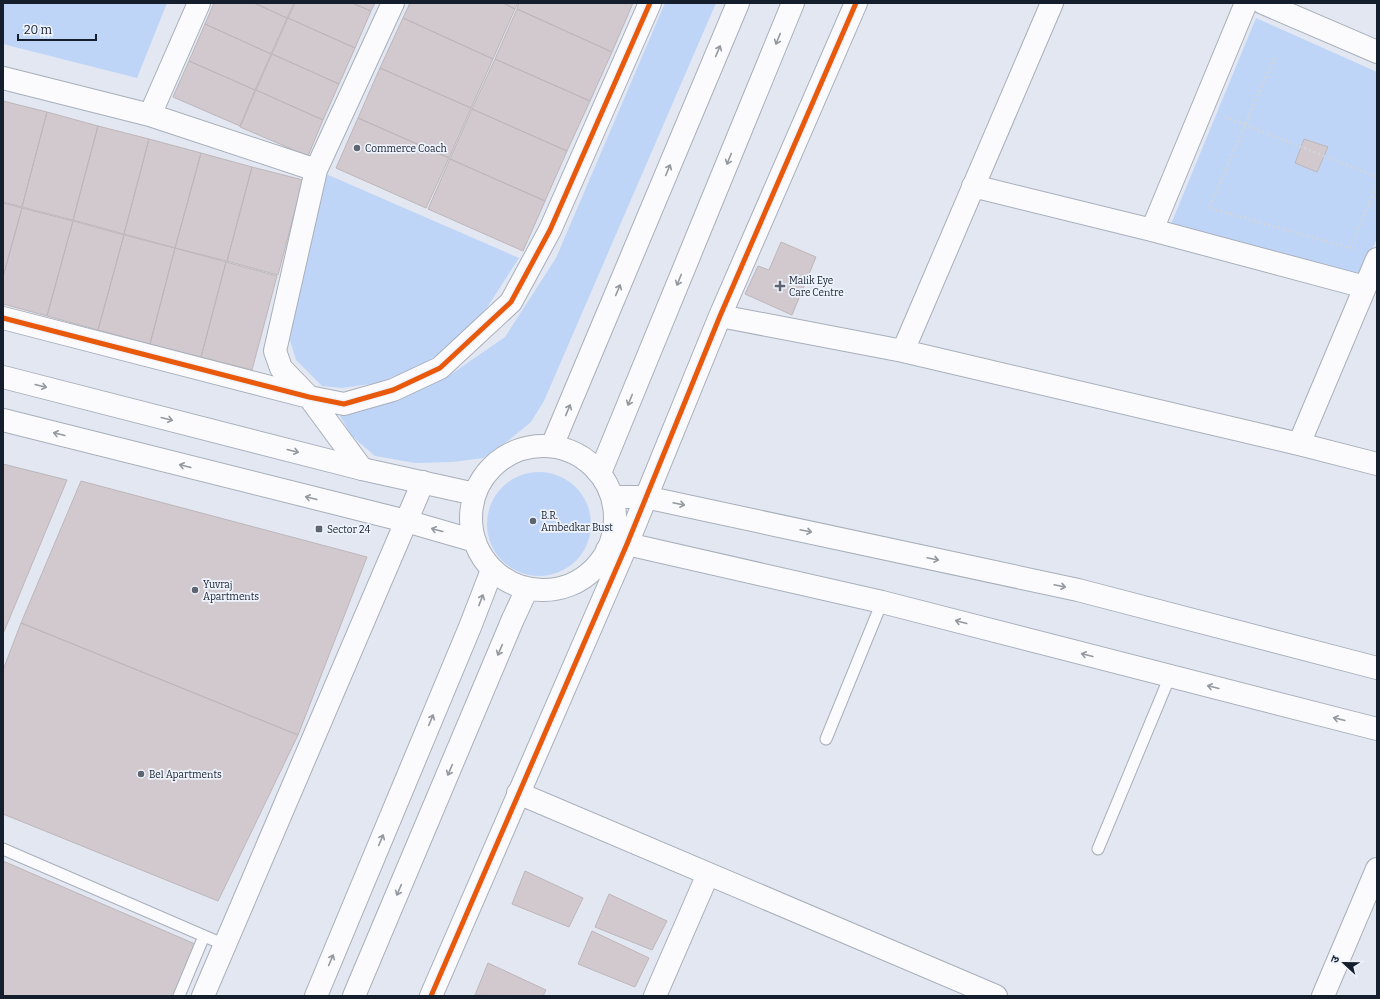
<svg xmlns="http://www.w3.org/2000/svg" width="1380" height="999" viewBox="0 0 1380 999" font-family="Bitter,'Noto Sans Devanagari',serif">
<rect width="100%" height="100%" fill="#e2e7f1"/>
<!-- green -->
<path fill="#bfd5f8" d="M 3,3 L 167,3 L 137,78 L 3,44 Z
M 665,3 L 716,3 L 544,401 L 531,422 L 509,440 L 483,458 L 453,462 L 415,463 L 375,456 L 352,436 L 340,416 L 384,401 L 447,377 L 505,337 L 556,258 Z
M 1256,18 L 1377,72 L 1377,238 L 1361,277 L 1171,224 Z
M 326,174 L 519,258 L 486,309 L 441,353 L 411,370 L 377,383 L 342,388 L 322,386 L 296,360 L 288,334 Z
M487 524a52 52 0 1 1 104 0a52 52 0 1 1-104 0Z"/>
<!-- building -->
<path fill="#d1c9ce" stroke="#bdb6ba" d="M 214,3 L 254,3 L 287,18 L 271,54 L 205,24 Z
M 254,3 L 294,3 L 287,18 Z
M 295,3 L 352,3 L 371,11 L 355,48 L 288,18 Z
M 352,3 L 375,3 L 371,11 Z
M 410,3 L 503,3 L 515,9 L 493,59 L 403,18 Z
M 503,3 L 518,3 L 515,9 Z
M 519,3 L 633,3 L 612,52 L 517,9 Z
M 517,9 L 612,52 L 590,101 L 495,59 Z
M 288,18 L 355,48 L 339,84 L 272,54 Z
M 403,18 L 493,59 L 471,108 L 380,68 Z
M 205,24 L 271,54 L 255,90 L 189,61 Z
M 272,54 L 339,84 L 323,120 L 256,90 Z
M 495,59 L 590,101 L 567,151 L 472,109 Z
M 189,61 L 255,90 L 240,126 L 173,97 Z
M 380,68 L 471,108 L 449,158 L 358,118 Z
M 256,90 L 323,120 L 308,156 L 240,127 Z
M 3,101 L 47,112 L 22,207 L 3,202 Z
M 472,109 L 567,151 L 545,201 L 450,159 Z
M 47,112 L 98,126 L 73,220 L 22,207 Z
M 358,118 L 449,158 L 426,208 L 336,168 Z
M 98,126 L 149,139 L 124,234 L 73,220 Z
M 149,139 L 201,153 L 175,248 L 124,234 Z
M 1304,139 L 1328,147 L 1317,172 L 1295,163 Z
M 201,153 L 252,167 L 227,261 L 175,248 Z
M 450,159 L 545,201 L 523,251 L 428,209 Z
M 252,167 L 303,180 L 278,275 L 227,261 Z
M 3,203 L 22,208 L 3,277 Z
M 22,208 L 73,221 L 47,316 L 3,304 L 3,277 Z
M 73,221 L 124,235 L 98,330 L 47,316 Z
M 124,235 L 175,248 L 150,344 L 98,330 Z
M 781,242 L 816,257 L 792,315 L 745,294 L 758,266 L 769,270 Z
M 175,248 L 226,262 L 201,357 L 150,344 Z
M 226,262 L 277,276 L 252,370 L 201,357 Z
M 3,464 L 67,480 L 3,634 Z
M 81,481 L 367,557 L 298,735 L 21,623 Z
M 21,623 L 298,735 L 218,901 L 3,814 L 3,670 Z
M 3,861 L 195,944 L 173,996 L 3,996 Z
M 525,871 L 583,898 L 569,927 L 512,904 Z
M 609,894 L 667,921 L 652,950 L 595,927 Z
M 592,931 L 649,958 L 635,987 L 578,964 Z
M 488,963 L 546,990 L 543,996 L 475,995 Z"/>
<g fill="none" stroke-linecap="round" stroke-linejoin="round">
<!-- lane casing -->
<g stroke="#a8afbb" stroke-width="13">
<path id="lane" d="M 826,739 L 882,602
M 3,849 L 225,945
M 1098,849 L 1170,676
M 179,996 L 204,936"/>
</g>
<!-- street casing -->
<g stroke="#a8afbb" stroke-width="24">
<path id="street" d="M 1263,3 L 1377,52
M 3,78 L 150,115 L 316,170
M 150,115 L 199,3
M 973,186 L 1152,230 L 1365,287
M 1152,230 L 1246,3
M 720,316 L 903,351 L 1299,444 L 1377,464
M 3,318 L 309,397 L 344,404 L 393,390 L 440,368 L 511,302 L 550,230 L 650,3
M 903,351 L 1052,3
M 1299,444 L 1377,259
M 362,469 L 309,397 L 281,368 L 275,351 L 316,170 L 393,3
M 518,793 L 996,996
M 203,996 L 423,482
M 431,996 L 627,544 L 720,316 L 856,3
M 655,996 L 708,874
M 1323,996 L 1377,869"/>
</g>
<!-- secondary casing -->
<g stroke="#a8afbb" stroke-width="24">
<path id="secondary" d="M 3,377 L 362,469 L 475,494
M 3,420 L 406,521 L 475,541
M 552,446 L 738,3
M471 518a72 72 0 1 1 144 0a72 72 0 1 1-144 0Z
M 600,473 L 793,3
M 612,497 L 645,497 L 1078,590 L 1377,668
M 607,550 L 627,544 L 882,602 L 1377,729
M 316,996 L 470,627 L 492,570
M 354,996 L 513,619 L 527,589"/>
</g>
<!-- path -->
<path stroke="#d3d5d8" stroke-width="2.5" stroke-dasharray="2 3" stroke-linecap="butt" d="M 1274,58 L 1209,208 L 1350,248 L 1377,185
M 1225,117 L 1377,177"/>
<!-- lane -->
<use href="#lane" stroke="#fbfbfd" stroke-width="11"/>
<!-- street -->
<use href="#street" stroke="#fbfbfd" stroke-width="22"/>
<!-- secondary -->
<use href="#secondary" stroke="#fbfbfd" stroke-width="22"/>
<!-- cycleway casing -->
<g stroke="#eef3fc" stroke-width="8">
<path id="cycleway" d="M 3,318 L 309,397 L 344,404 L 393,390 L 440,368 L 511,302 L 550,230 L 650,3
M 431,996 L 627,544 L 720,316 L 856,3"/>
</g>
<!-- cycleway -->
<use href="#cycleway" stroke="#e8590c" stroke-width="5"/>
</g>
<!-- one-way arrows -->
<defs><path id="oneway-shaft" d="M-6 0H5M1.5-3L5.5 0L1.5 3" fill="none" stroke-width="1.6" stroke-linecap="round" stroke-linejoin="round"/></defs>
<g stroke="#94989f">
<use href="#oneway-shaft" transform="translate(778 39) rotate(112)"/>
<use href="#oneway-shaft" transform="translate(718 51) rotate(-67)"/>
<use href="#oneway-shaft" transform="translate(729 159) rotate(112)"/>
<use href="#oneway-shaft" transform="translate(668 170) rotate(-67)"/>
<use href="#oneway-shaft" transform="translate(679 280) rotate(112)"/>
<use href="#oneway-shaft" transform="translate(618 290) rotate(-67)"/>
<use href="#oneway-shaft" transform="translate(41 386) rotate(14)"/>
<use href="#oneway-shaft" transform="translate(630 400) rotate(112)"/>
<use href="#oneway-shaft" transform="translate(568 410) rotate(-67)"/>
<use href="#oneway-shaft" transform="translate(167 419) rotate(14)"/>
<use href="#oneway-shaft" transform="translate(59 434) rotate(-166)"/>
<use href="#oneway-shaft" transform="translate(293 451) rotate(14)"/>
<use href="#oneway-shaft" transform="translate(185 466) rotate(-166)"/>
<use href="#oneway-shaft" transform="translate(311 498) rotate(-166)"/>
<use href="#oneway-shaft" transform="translate(679 504) rotate(12)"/>
<use href="#oneway-shaft" transform="translate(437 530) rotate(-165)"/>
<use href="#oneway-shaft" transform="translate(806 531) rotate(12)"/>
<use href="#oneway-shaft" transform="translate(933 559) rotate(12)"/>
<use href="#oneway-shaft" transform="translate(1060 586) rotate(12)"/>
<use href="#oneway-shaft" transform="translate(481 600) rotate(-69)"/>
<use href="#oneway-shaft" transform="translate(961 622) rotate(-165)"/>
<use href="#oneway-shaft" transform="translate(500 650) rotate(113)"/>
<use href="#oneway-shaft" transform="translate(1087 655) rotate(-166)"/>
<use href="#oneway-shaft" transform="translate(1213 687) rotate(-166)"/>
<use href="#oneway-shaft" transform="translate(1339 719) rotate(-166)"/>
<use href="#oneway-shaft" transform="translate(431 720) rotate(-67)"/>
<use href="#oneway-shaft" transform="translate(450 770) rotate(113)"/>
<use href="#oneway-shaft" transform="translate(381 840) rotate(-67)"/>
<use href="#oneway-shaft" transform="translate(399 890) rotate(113)"/>
<use href="#oneway-shaft" transform="translate(331 960) rotate(-67)"/>
</g>
<!-- markers -->
<g fill="#5d6472" stroke="#eef3fc" stroke-width="1.5">
<circle cx="357" cy="148" r="4"/>
<path d="M778 280h4v4h4v4h-4v4h-4v-4h-4v-4h4z"/>
<circle cx="533" cy="521" r="4"/>
<rect x="315" y="525" width="8" height="8" rx="2"/>
<circle cx="195" cy="590" r="4"/>
<circle cx="141" cy="774" r="4"/>
</g>
<g text-anchor="middle" stroke-width="3.5" stroke-linejoin="round" paint-order="stroke">
<!-- poi labels -->
<g font-size="10" fill="#151e2d" stroke="#eef3fc" text-anchor="start">
<text x="365" y="152">Commerce Coach</text>
<text x="789" y="284">Malik Eye<tspan x="789" dy="12">Care Centre</tspan></text>
<text x="541" y="519">B.R.<tspan x="541" dy="12">Ambedkar Bust</tspan></text>
<text x="327" y="533">Sector 24</text>
<text x="203" y="588">Yuvraj<tspan x="203" dy="12">Apartments</tspan></text>
<text x="149" y="778">Bel Apartments</text>
</g>
</g>
<!-- border -->
<rect width="1380" height="999" fill="none" stroke="#151e2d" stroke-width="8"/>
<!-- north arrow -->
<g transform="translate(1344 963) rotate(292)" stroke="#eef3fc" stroke-width="3" paint-order="stroke">
<path d="M0-3L7 15L0 10L-7 15Z" fill="#151e2d"/>
<text y="-6" font-size="11" font-weight="bold" text-anchor="middle" fill="#151e2d">उ</text>
</g>
<!-- scale -->
<path d="M18 34v6h78v-6" fill="none" stroke="#151e2d" stroke-width="2"/>
<text x="24" y="34" font-size="12" fill="#151e2d" stroke="#eef3fc" stroke-width="3" paint-order="stroke">20 m</text>
</svg>
